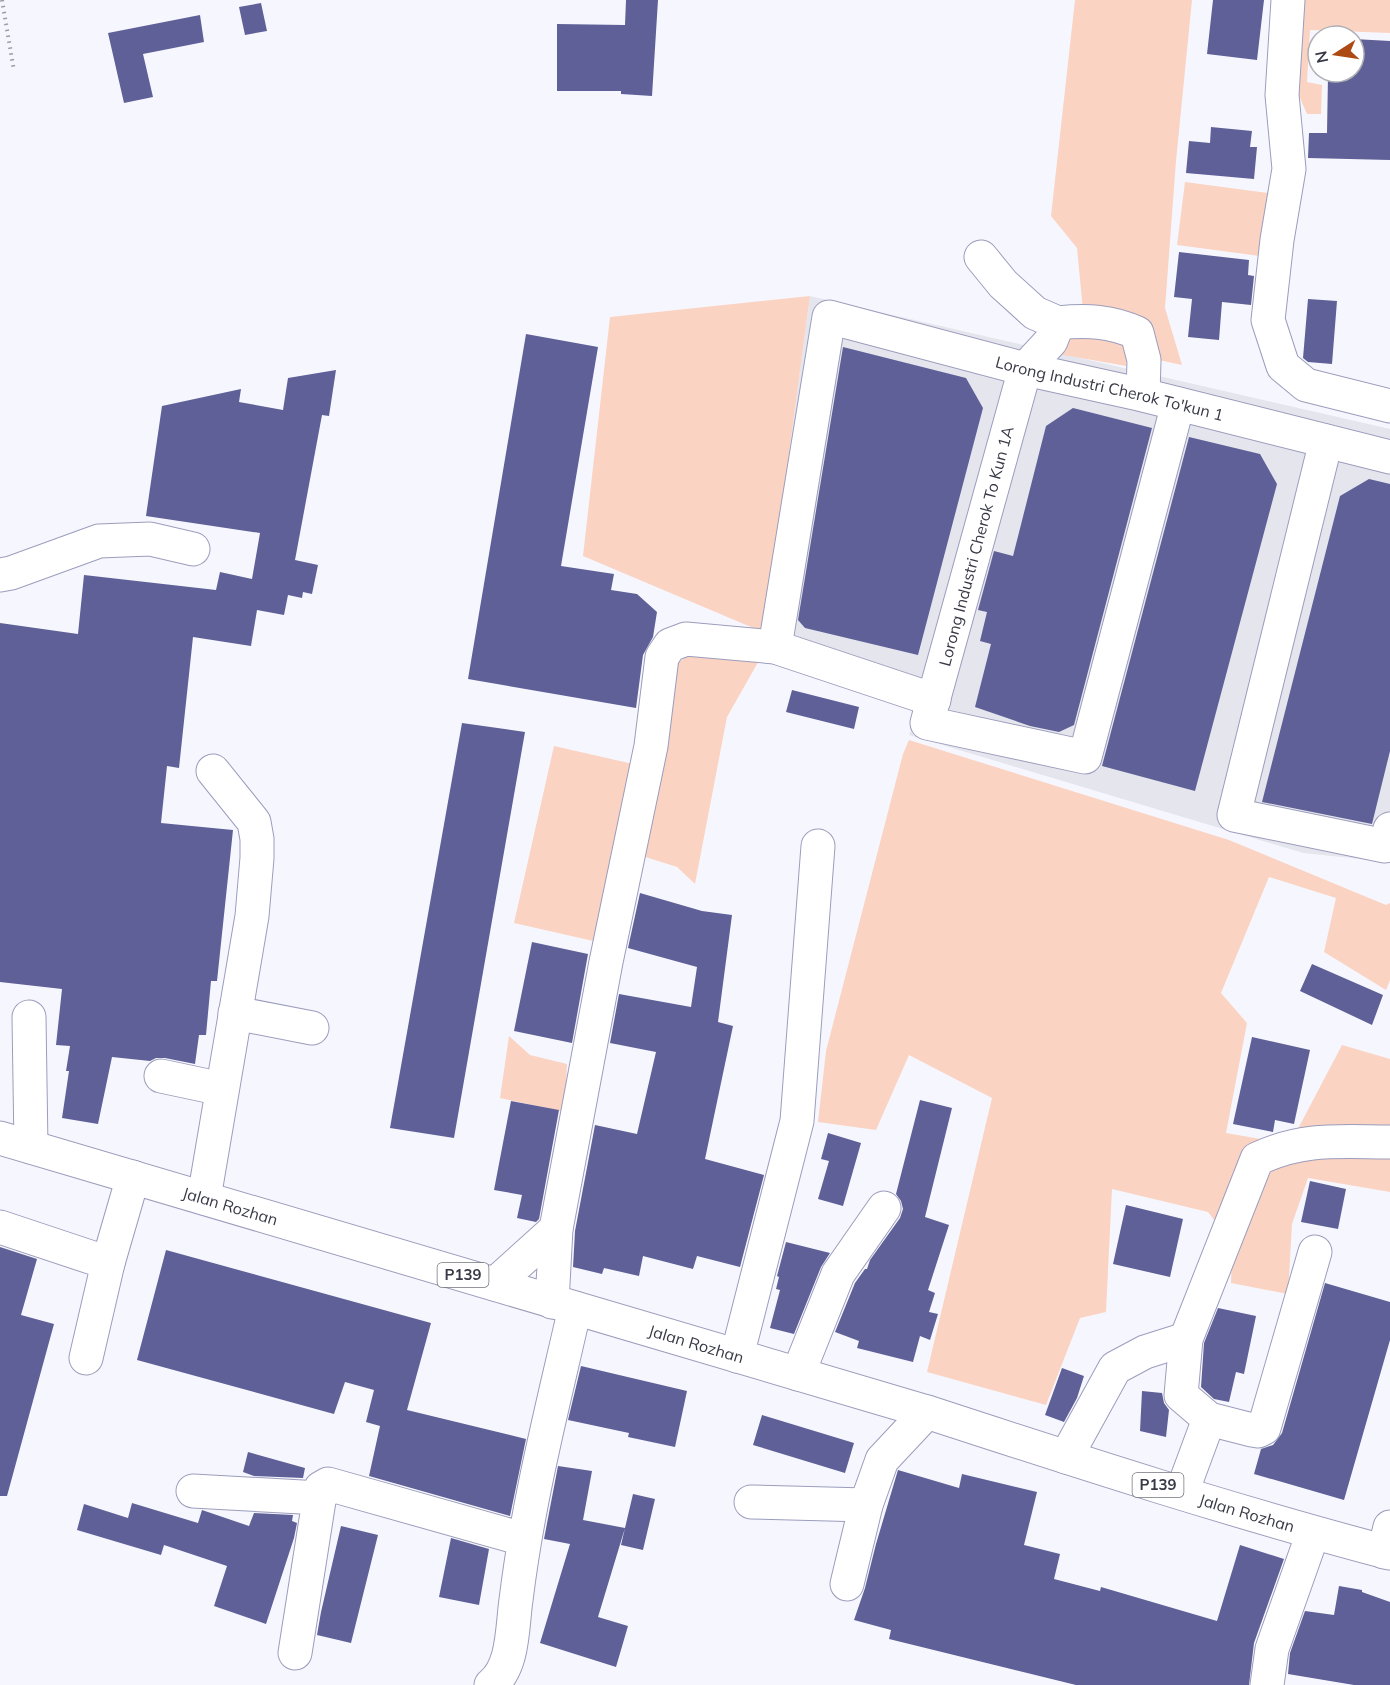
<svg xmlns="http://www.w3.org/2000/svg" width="1390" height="1685" viewBox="0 0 1390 1685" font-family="Mulish,sans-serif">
<rect width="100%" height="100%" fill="#f6f7fe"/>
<!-- built -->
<path fill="#e4e5ed" d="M 810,296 L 1390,429 L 1390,862 L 1303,853 L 909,735 L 925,691 L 765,633 Z"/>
<!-- green -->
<path fill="#fad3c3" d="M 1075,0 L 1192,0 L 1176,161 L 1165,308 L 1182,365 L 1154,359 L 1156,336 L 1149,322 L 1083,311 L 1077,248 L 1051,216 Z
M 1298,0 L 1390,0 L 1390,33 L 1310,30 L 1307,82 L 1322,85 L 1321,114 L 1307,114 L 1293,82 Z
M 1185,182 L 1268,193 L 1260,256 L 1177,245 Z
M 810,296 L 765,633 L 583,556 L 610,317 Z
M 1109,329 L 1127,350 L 1126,366 L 1058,354 L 1063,339 Z
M 698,648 L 761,657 L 727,717 L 695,884 L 677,867 L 636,854 L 674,666 Z
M 909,740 L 1229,840 L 1386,905 L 1390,903 L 1390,980 L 1386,990 L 1324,952 L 1336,898 L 1269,877 L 1221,993 L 1247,1023 L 1226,1133 L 1290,1144 L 1342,1045 L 1390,1059 L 1390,1192 L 1308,1178 L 1292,1224 L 1288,1294 L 1231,1283 L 1232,1243 L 1208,1212 L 1112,1189 L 1106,1312 L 1080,1318 L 1046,1405 L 927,1372 L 992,1098 L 909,1055 L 876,1130 L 818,1122 L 826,1051 L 903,754 Z
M 554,746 L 642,766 L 602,943 L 514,923 Z
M 509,1036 L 530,1055 L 567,1064 L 565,1112 L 500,1098 Z"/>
<!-- building -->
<path fill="#5f6097" d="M 626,0 L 658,0 L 652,96 L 621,94 L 621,91 L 557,91 L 557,24 L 625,25 Z
M 1213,0 L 1264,0 L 1257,60 L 1207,54 Z
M 261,3 L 267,31 L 245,35 L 239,7 Z
M 200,15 L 204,42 L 143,54 L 153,97 L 124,103 L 108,33 Z
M 1316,37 L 1318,38 L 1318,72 L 1354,72 L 1354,39 L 1390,41 L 1390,160 L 1308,158 L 1309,133 L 1327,133 L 1328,75 L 1315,74 Z
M 1211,127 L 1252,131 L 1250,147 L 1257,147 L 1254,179 L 1186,173 L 1189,141 L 1210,143 Z
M 1179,252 L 1249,260 L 1248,275 L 1254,276 L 1251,305 L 1222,302 L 1219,340 L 1188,337 L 1192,299 L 1174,297 Z
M 1308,299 L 1337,301 L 1332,364 L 1308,362 L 1303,358 Z
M 526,334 L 598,347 L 561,566 L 614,574 L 611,590 L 637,594 L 657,612 L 653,637 L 643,655 L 636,708 L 468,679 Z
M 843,347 L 966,378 L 983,408 L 918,655 L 805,628 L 798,620 Z
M 336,370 L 329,416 L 322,415 L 295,560 L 318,565 L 312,594 L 303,592 L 302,598 L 288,595 L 284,615 L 257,610 L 251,646 L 193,637 L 179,768 L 167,766 L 161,823 L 233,830 L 217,981 L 211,981 L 206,1035 L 199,1035 L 195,1064 L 165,1058 L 156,1058 L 150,1061 L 112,1057 L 98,1124 L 62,1118 L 69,1071 L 66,1071 L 70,1046 L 56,1045 L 62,989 L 0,982 L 0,623 L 78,634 L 84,575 L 216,590 L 220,572 L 252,579 L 260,533 L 146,516 L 162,406 L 241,389 L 239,402 L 283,410 L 288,378 Z
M 1073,408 L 1152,428 L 1074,725 L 1059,732 L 1030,726 L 975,707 L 991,644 L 980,641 L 987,612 L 978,610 L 994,551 L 1013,556 L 1046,426 Z
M 1189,437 L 1260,454 L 1277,484 L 1195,791 L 1102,766 Z
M 1369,479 L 1390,484 L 1390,751 L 1372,824 L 1262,802 L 1340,496 Z
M 792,690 L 859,707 L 854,729 L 786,712 Z
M 462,723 L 525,732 L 454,1138 L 390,1128 Z
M 640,893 L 702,911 L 732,915 L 718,1022 L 733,1026 L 705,1159 L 764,1175 L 740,1267 L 697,1256 L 693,1269 L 643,1256 L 639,1276 L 604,1268 L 602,1274 L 573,1267 L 575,1231 L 595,1125 L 637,1134 L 656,1052 L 610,1043 L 619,994 L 691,1007 L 697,967 L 628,948 Z
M 532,942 L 588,954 L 572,1043 L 514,1031 Z
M 1312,964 L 1383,995 L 1372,1025 L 1300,991 Z
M 1252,1037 L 1310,1050 L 1294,1124 L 1275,1120 L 1273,1132 L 1233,1124 Z
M 920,1100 L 952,1108 L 925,1217 L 949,1225 L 928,1290 L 935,1293 L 929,1312 L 938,1314 L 930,1340 L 920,1336 L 913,1362 L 857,1348 L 859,1341 L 835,1332 L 855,1283 L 865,1269 L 867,1269 L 870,1260 L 900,1218 L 903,1209 L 901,1201 L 896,1194 Z
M 511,1101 L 559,1110 L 539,1219 L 536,1222 L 517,1218 L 522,1195 L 494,1190 Z
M 828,1133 L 861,1143 L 843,1206 L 818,1199 L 829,1161 L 821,1159 Z
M 1310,1181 L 1346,1189 L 1338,1229 L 1301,1222 Z
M 1126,1205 L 1183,1219 L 1170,1277 L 1113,1264 Z
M 786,1242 L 830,1253 L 821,1267 L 794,1334 L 770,1328 L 780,1290 L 776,1289 L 779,1277 L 777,1276 Z
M 0,1247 L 37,1259 L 21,1315 L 54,1324 L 7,1496 L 0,1496 Z
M 166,1250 L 431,1323 L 407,1410 L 526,1439 L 510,1516 L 369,1476 L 380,1426 L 366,1422 L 374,1390 L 345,1382 L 334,1414 L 137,1360 Z
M 1325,1283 L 1390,1302 L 1390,1340 L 1344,1500 L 1254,1474 L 1261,1449 L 1273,1445 L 1282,1433 Z
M 1218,1308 L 1256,1316 L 1244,1374 L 1236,1372 L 1229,1402 L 1214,1399 L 1201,1387 L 1204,1343 Z
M 581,1366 L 687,1391 L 675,1447 L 628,1437 L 629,1433 L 568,1420 Z
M 1062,1368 L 1084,1376 L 1077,1398 L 1064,1422 L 1045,1415 Z
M 1142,1391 L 1162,1393 L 1164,1403 L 1169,1410 L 1166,1437 L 1140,1431 Z
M 762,1415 L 854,1443 L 845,1473 L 753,1445 Z
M 248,1452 L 305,1468 L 303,1478 L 254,1476 L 243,1472 Z
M 558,1466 L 592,1471 L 583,1520 L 625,1528 L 598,1617 L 628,1626 L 616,1667 L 540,1643 L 570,1544 L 544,1539 Z
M 898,1470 L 959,1488 L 962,1474 L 1037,1492 L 1024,1545 L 1060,1554 L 1054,1579 L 1100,1591 L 1101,1587 L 1217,1621 L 1240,1545 L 1284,1559 L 1254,1643 L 1249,1685 L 1076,1685 L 889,1639 L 891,1630 L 854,1620 L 865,1588 L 876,1544 Z
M 633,1494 L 655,1499 L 643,1550 L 621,1545 Z
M 132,1503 L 198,1523 L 202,1510 L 249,1526 L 254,1513 L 293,1515 L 292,1521 L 297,1523 L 294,1538 L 266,1624 L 214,1606 L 227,1566 L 164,1545 L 161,1555 L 77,1530 L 84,1504 L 128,1518 Z
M 341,1526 L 378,1535 L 351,1643 L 317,1635 L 321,1612 Z
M 451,1538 L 489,1549 L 479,1605 L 439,1597 Z
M 1339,1586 L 1362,1590 L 1362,1592 L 1390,1602 L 1390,1685 L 1354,1685 L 1288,1674 L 1290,1653 L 1305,1611 L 1334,1615 Z"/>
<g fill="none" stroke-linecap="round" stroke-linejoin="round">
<!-- minor casing -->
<g stroke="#9b9dbc" stroke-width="35">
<g id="minor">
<path d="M 1288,0 L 1282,95 L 1289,169 L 1277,240 L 1268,320 L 1283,366 L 1306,385 L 1390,406"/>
<path d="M 981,257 L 1003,284 L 1035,313 L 1058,323 L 1051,341 L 1025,369 L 927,723 L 1085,757 L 1178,404"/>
<path d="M 1058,323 C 1087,320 1111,321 1137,333 L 1144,360 L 1143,395"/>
<path d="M 1326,441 L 1234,815 L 1385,846 L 1390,829"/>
<path d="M 0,575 L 11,573 L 99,541 L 150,539 L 193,549"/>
<path id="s1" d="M 775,647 L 829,317 L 1025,369 L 1143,395 L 1390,457"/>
<path d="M 235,1013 L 312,1028"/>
<path d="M 29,1017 L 31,1147"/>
<path d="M 161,1076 L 222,1089"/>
<path d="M 204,1198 L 252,916 L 257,858 L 257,839 L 254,822 L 213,771"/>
<path d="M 0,1227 L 108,1263 L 86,1358"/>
<path d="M 108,1263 L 133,1177"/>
<path d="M 495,1284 L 556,1229"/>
<path d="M 552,1302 L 556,1229 L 606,962 L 651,746 L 662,657 L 670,645 L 686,639 L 775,647 L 934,700"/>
<path d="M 737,1356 L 797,1121 L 818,846"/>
<path d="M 798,1374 L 838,1274 L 884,1208"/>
<path d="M 1209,1419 L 1181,1395 L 1186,1339 L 1257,1159 C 1304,1137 1340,1142 1390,1142"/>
<path d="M 1066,1457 L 1115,1368 L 1145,1352 L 1186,1339"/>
<path d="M 193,1491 L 320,1498"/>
<path d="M 1182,1492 L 1209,1419 L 1252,1430 L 1258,1431 L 1264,1428 L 1315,1252"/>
<path d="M 751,1502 L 866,1505 L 882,1460 L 927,1412"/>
<path d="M 1384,1552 L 1390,1527"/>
<path d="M 847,1584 L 866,1505"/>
<path d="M 295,1653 L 321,1488 L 328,1484 L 523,1539"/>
<path d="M 491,1685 C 514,1667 512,1627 516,1600 C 528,1501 553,1405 575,1308"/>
<path d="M 1267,1685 L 1272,1649 L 1313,1533"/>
</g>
</g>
<!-- major casing -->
<g stroke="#9b9dbc" stroke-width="35">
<g id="major">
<path id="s2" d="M 0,1138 L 927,1412 C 1080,1462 1234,1512 1390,1553"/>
</g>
</g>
<!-- path -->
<path stroke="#9c9da7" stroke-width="4" stroke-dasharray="1.5 4.5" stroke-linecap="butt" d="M 2,0 L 14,71"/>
<!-- minor -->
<use href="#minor" stroke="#fff" stroke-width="33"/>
<!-- major -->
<use href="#major" stroke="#fff" stroke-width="33"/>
</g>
<g text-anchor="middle" stroke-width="6" stroke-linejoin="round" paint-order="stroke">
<!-- shield labels -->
<g fill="#fff" stroke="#74747e" stroke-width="1.5">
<rect x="437.5" y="1263" width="51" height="24" rx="4.5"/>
<rect x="1132.5" y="1473" width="51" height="24" rx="4.5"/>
</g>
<g font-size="15" font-weight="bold" fill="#383946">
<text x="463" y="1280">P139</text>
<text x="1158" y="1490">P139</text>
</g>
<!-- street labels -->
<g font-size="16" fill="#383946" stroke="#fff">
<text dy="6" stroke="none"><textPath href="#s1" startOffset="624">Lorong Industri Cherok To'kun 1</textPath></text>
<text transform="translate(976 546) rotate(-75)" y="6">Lorong Industri Cherok To Kun 1A</text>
<text dy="6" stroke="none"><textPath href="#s2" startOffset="240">Jalan Rozhan</textPath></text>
<text dy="6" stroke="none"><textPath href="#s2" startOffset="726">Jalan Rozhan</textPath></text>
<text dy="6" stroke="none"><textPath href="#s2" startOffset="1302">Jalan Rozhan</textPath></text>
</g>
</g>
<!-- north arrow -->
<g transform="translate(1336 54) rotate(258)"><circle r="28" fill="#ffffff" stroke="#afb0b5" stroke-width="1.5"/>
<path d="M0-4.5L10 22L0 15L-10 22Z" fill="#ad4a14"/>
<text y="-9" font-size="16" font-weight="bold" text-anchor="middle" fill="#383946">N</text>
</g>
</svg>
